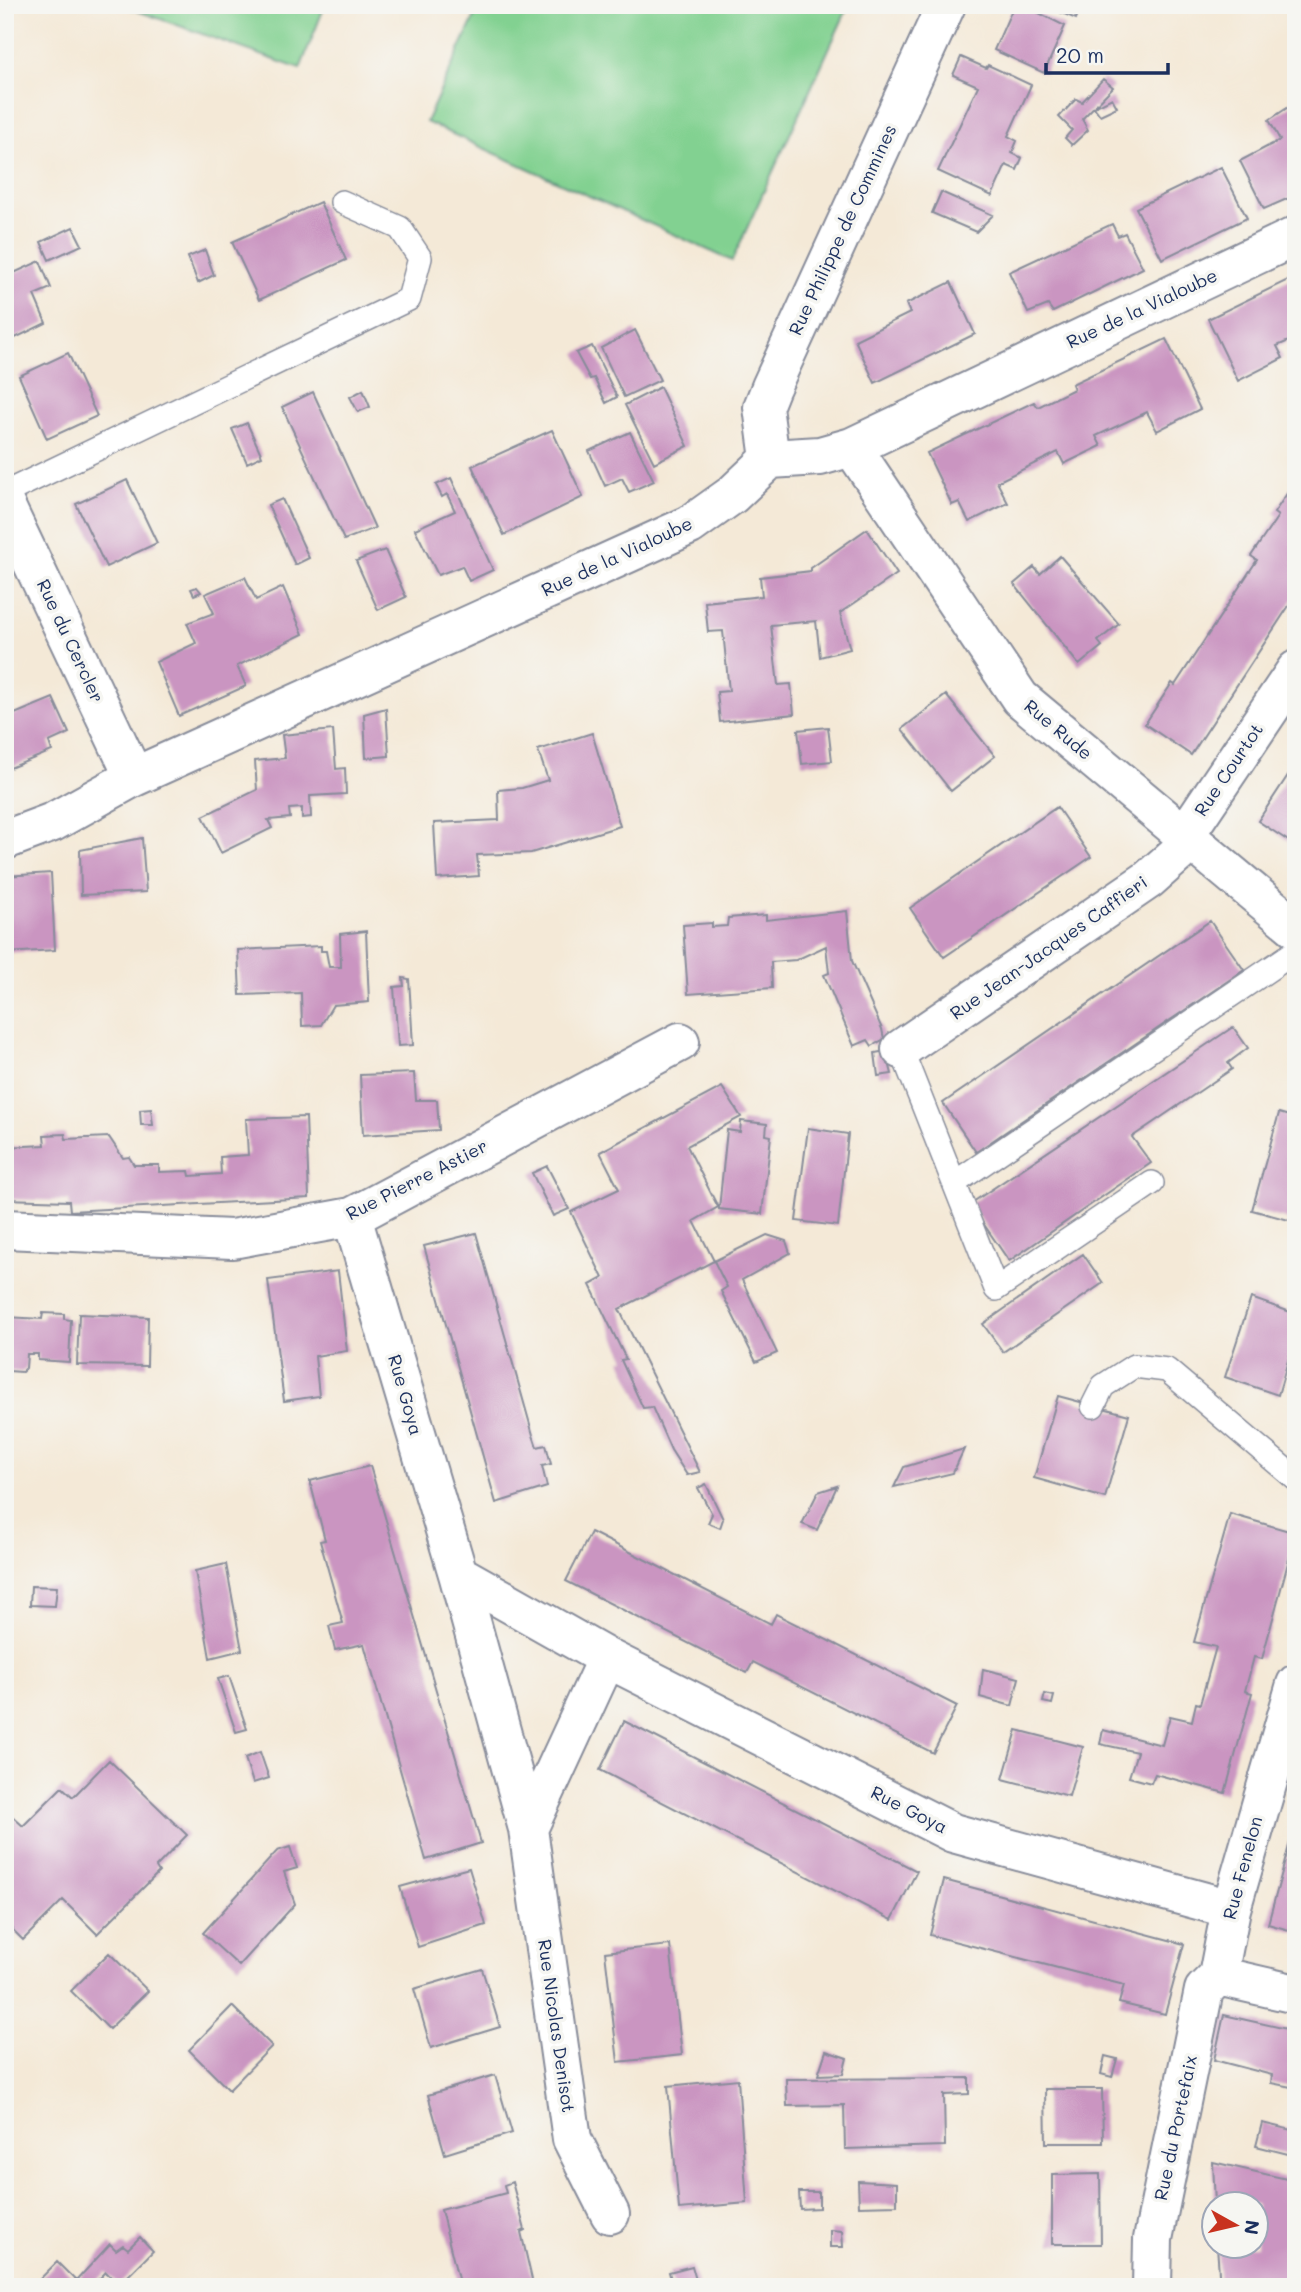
<svg xmlns="http://www.w3.org/2000/svg" width="1301" height="2292" viewBox="0 0 1301 2292" font-family="Mali,sans-serif">
<rect width="100%" height="100%" fill="#f6f6f2"/>
<filter id="ink" filterUnits="userSpaceOnUse"><feTurbulence type="fractalNoise" baseFrequency=".0143" numOctaves="2"/><feDisplacementMap in="SourceGraphic" scale="14" xChannelSelector="R" yChannelSelector="G"/><feConvolveMatrix kernelMatrix="1 2 1 2 8 2 1 2 1" color-interpolation-filters="sRGB"/></filter>
<filter id="wash" filterUnits="userSpaceOnUse"><feTurbulence type="fractalNoise" baseFrequency=".00686" numOctaves="4" result="noise"/><feDisplacementMap in="SourceGraphic" scale="28" xChannelSelector="R" yChannelSelector="G"/><feGaussianBlur stdDeviation="1.57" result="paint"/><feColorMatrix in="noise" values="0 0 0 0 0 0 0 0 0 0 0 0 0 0 0 0 0 1.4 0 .05"/><feComposite in="paint" operator="in"/></filter>
<g filter="url(#wash)">
<rect width="100%" height="100%" fill="#f4e9d7"/>
<!-- pitch -->
<path fill="#82d191" stroke="#4e8078" stroke-width="2" d="M 121,5 L 325,5 L 300,69 Z
M 480,5 L 849,5 L 732,261 L 426,122 Z"/>
<g id="blocks">
<!-- building -->
<path fill="#ca95c1" d="M 1014,5 L 1023,5 L 1065,26 L 1044,73 L 994,50 Z
M 1043,5 L 1082,5 L 1076,19 Z
M 961,57 L 986,68 L 988,65 L 1031,85 L 1008,136 L 1017,141 L 1012,153 L 1022,158 L 1017,170 L 1006,165 L 992,196 L 938,171 L 978,86 L 953,75 Z
M 1103,79 L 1113,87 L 1082,119 L 1088,130 L 1072,145 L 1065,138 L 1072,130 L 1059,117 L 1076,99 L 1082,102 Z
M 1112,98 L 1117,107 L 1100,115 L 1094,107 Z
M 1296,102 L 1296,195 L 1264,209 L 1240,161 L 1280,140 L 1269,120 Z
M 1221,167 L 1247,218 L 1162,259 L 1136,208 Z
M 941,192 L 993,215 L 976,232 L 932,213 Z
M 320,202 L 346,260 L 259,300 L 232,242 Z
M 1112,224 L 1118,236 L 1125,233 L 1143,268 L 1053,312 L 1048,305 L 1028,313 L 1009,272 Z
M 73,227 L 82,245 L 49,260 L 41,242 Z
M 205,250 L 214,275 L 198,283 L 188,257 Z
M 40,261 L 51,288 L 34,295 L 46,323 L 5,343 L 5,277 Z
M 1296,276 L 1296,338 L 1277,346 L 1283,358 L 1238,381 L 1208,319 Z
M 951,282 L 975,334 L 875,383 L 855,340 L 910,313 L 906,304 Z
M 635,330 L 660,380 L 624,397 L 601,348 Z
M 1166,339 L 1200,409 L 1157,431 L 1147,412 L 1096,436 L 1101,446 L 1064,464 L 1058,452 L 997,482 L 1008,503 L 969,522 L 959,502 L 952,505 L 927,453 L 1034,402 L 1038,407 L 1074,389 L 1072,384 Z
M 592,346 L 617,397 L 606,403 L 594,378 L 590,379 L 576,353 Z
M 68,353 L 97,416 L 47,439 L 19,376 Z
M 660,387 L 688,446 L 654,463 L 625,405 Z
M 363,390 L 370,407 L 358,412 L 350,397 Z
M 313,392 L 375,528 L 344,540 L 282,407 Z
M 247,423 L 262,456 L 247,463 L 232,429 Z
M 552,430 L 583,497 L 504,535 L 472,466 Z
M 630,432 L 654,481 L 629,492 L 622,478 L 605,486 L 589,451 Z
M 451,478 L 493,570 L 469,581 L 462,566 L 438,575 L 415,529 L 455,511 L 447,494 L 442,497 L 436,485 Z
M 127,480 L 157,543 L 106,567 L 76,504 Z
M 1296,480 L 1296,595 L 1191,755 L 1145,724 L 1172,683 L 1175,685 L 1257,560 L 1251,556 L 1278,516 L 1274,513 Z
M 282,499 L 309,558 L 295,565 L 268,505 Z
M 867,529 L 897,574 L 840,613 L 850,649 L 820,657 L 816,621 L 771,625 L 778,685 L 791,684 L 794,714 L 720,722 L 717,692 L 729,691 L 723,631 L 708,632 L 705,602 L 762,596 L 760,577 L 811,571 L 811,568 Z
M 385,550 L 406,597 L 378,610 L 356,561 Z
M 1060,556 L 1119,624 L 1098,641 L 1102,646 L 1079,665 L 1014,584 L 1034,567 L 1040,574 Z
M 245,577 L 256,600 L 283,587 L 303,634 L 237,666 L 246,686 L 179,716 L 156,662 L 196,643 L 187,623 L 214,613 L 205,594 Z
M 197,587 L 201,592 L 194,595 L 191,589 Z
M 946,695 L 995,756 L 951,791 L 902,729 Z
M 53,698 L 69,733 L 49,742 L 52,751 L 5,770 L 5,718 Z
M 386,708 L 389,756 L 366,758 L 364,714 Z
M 828,727 L 832,761 L 802,764 L 798,730 Z
M 333,730 L 336,769 L 345,768 L 346,794 L 310,796 L 311,817 L 302,818 L 302,808 L 289,809 L 290,818 L 268,820 L 272,828 L 221,853 L 203,816 L 257,790 L 255,761 L 285,758 L 282,735 Z
M 592,733 L 620,826 L 531,853 L 477,855 L 479,876 L 437,879 L 434,823 L 499,820 L 498,790 L 522,788 L 548,780 L 538,750 Z
M 1296,763 L 1296,846 L 1258,821 Z
M 1057,807 L 1091,857 L 944,957 L 910,908 Z
M 142,838 L 146,892 L 81,895 L 80,850 Z
M 51,873 L 55,950 L 5,953 L 5,876 Z
M 847,911 L 852,961 L 882,1029 L 884,1039 L 872,1046 L 868,1040 L 854,1046 L 824,975 L 829,973 L 826,946 L 796,960 L 771,962 L 772,988 L 688,994 L 683,925 L 712,923 L 712,927 L 727,926 L 728,918 L 766,915 L 766,920 Z
M 1210,921 L 1244,970 L 976,1152 L 943,1103 Z
M 366,931 L 369,1002 L 333,1005 L 321,1025 L 302,1026 L 301,993 L 240,995 L 238,950 L 321,946 L 321,951 L 326,951 L 329,967 L 341,967 L 340,934 Z
M 403,978 L 409,979 L 413,1045 L 398,1046 L 394,987 L 404,986 Z
M 1233,1027 L 1248,1048 L 1228,1063 L 1232,1069 L 1132,1137 L 1151,1163 L 1009,1261 L 970,1204 Z
M 886,1051 L 892,1074 L 878,1076 L 875,1053 Z
M 414,1073 L 416,1100 L 437,1100 L 439,1130 L 363,1135 L 360,1075 Z
M 722,1087 L 741,1117 L 687,1146 L 718,1207 L 694,1221 L 714,1261 L 619,1309 L 700,1472 L 687,1475 L 671,1450 L 652,1407 L 643,1408 L 621,1360 L 626,1359 L 590,1285 L 603,1278 L 571,1212 L 619,1189 L 600,1152 Z
M 151,1109 L 153,1125 L 141,1125 L 140,1110 Z
M 1279,1113 L 1296,1118 L 1296,1222 L 1252,1210 Z
M 306,1117 L 309,1198 L 70,1211 L 69,1201 L 5,1199 L 5,1147 L 45,1145 L 44,1135 L 65,1134 L 66,1139 L 109,1137 L 123,1158 L 129,1157 L 134,1165 L 159,1165 L 159,1172 L 189,1171 L 190,1176 L 221,1174 L 220,1157 L 248,1155 L 246,1119 Z
M 741,1121 L 767,1124 L 766,1135 L 771,1136 L 762,1214 L 719,1209 L 727,1130 L 740,1132 Z
M 808,1128 L 848,1134 L 838,1226 L 796,1221 Z
M 547,1166 L 569,1209 L 553,1216 L 532,1173 Z
M 476,1233 L 533,1435 L 537,1447 L 546,1445 L 551,1464 L 542,1466 L 547,1487 L 496,1503 L 424,1246 Z
M 767,1235 L 786,1241 L 790,1253 L 742,1280 L 777,1353 L 756,1362 L 721,1291 L 727,1287 L 714,1261 Z
M 1083,1254 L 1103,1283 L 1003,1352 L 983,1324 Z
M 338,1271 L 347,1351 L 315,1356 L 319,1396 L 284,1401 L 268,1280 Z
M 1251,1298 L 1296,1314 L 1296,1349 L 1292,1347 L 1278,1395 L 1225,1377 Z
M 43,1313 L 64,1314 L 64,1319 L 71,1320 L 69,1362 L 38,1360 L 38,1354 L 27,1354 L 26,1368 L 22,1372 L 8,1371 L 5,1368 L 7,1317 L 42,1319 Z
M 79,1314 L 148,1317 L 147,1366 L 77,1365 Z
M 1058,1396 L 1129,1415 L 1105,1498 L 1034,1478 Z
M 964,1449 L 953,1473 L 894,1487 L 904,1467 Z
M 370,1466 L 481,1843 L 426,1860 L 364,1644 L 335,1650 L 329,1626 L 343,1623 L 320,1541 L 325,1540 L 310,1481 Z
M 706,1484 L 723,1519 L 720,1528 L 708,1523 L 712,1514 L 698,1488 Z
M 837,1486 L 817,1530 L 802,1524 L 818,1492 Z
M 1230,1514 L 1296,1533 L 1262,1659 L 1254,1657 L 1245,1691 L 1252,1693 L 1225,1793 L 1155,1774 L 1151,1783 L 1129,1777 L 1137,1752 L 1100,1744 L 1103,1730 L 1162,1745 L 1170,1716 L 1192,1721 L 1196,1703 L 1200,1704 L 1216,1647 L 1194,1642 Z
M 591,1532 L 771,1624 L 776,1614 L 957,1706 L 933,1753 L 753,1662 L 747,1673 L 566,1581 Z
M 226,1564 L 242,1650 L 210,1658 L 195,1571 Z
M 31,1586 L 57,1587 L 55,1606 L 30,1605 Z
M 983,1669 L 1019,1678 L 1012,1706 L 980,1697 Z
M 229,1676 L 247,1729 L 236,1732 L 218,1679 Z
M 1045,1694 L 1054,1696 L 1052,1704 L 1043,1702 Z
M 624,1721 L 917,1871 L 892,1920 L 600,1770 Z
M 1017,1730 L 1083,1747 L 1069,1796 L 1003,1779 Z
M 260,1752 L 269,1778 L 253,1783 L 245,1758 Z
M 109,1760 L 187,1835 L 156,1867 L 159,1872 L 97,1934 L 63,1900 L 23,1940 L 5,1922 L 5,1823 L 12,1816 L 23,1826 L 62,1787 L 73,1797 Z
M 1290,1842 L 1296,1844 L 1296,1932 L 1268,1924 Z
M 290,1847 L 297,1868 L 284,1872 L 295,1904 L 239,1966 L 203,1933 L 277,1851 Z
M 469,1868 L 486,1925 L 418,1947 L 400,1887 Z
M 944,1880 L 1184,1944 L 1165,2014 L 1119,2003 L 1124,1985 L 930,1935 Z
M 670,1945 L 682,2055 L 618,2062 L 605,1952 Z
M 109,1953 L 148,1991 L 109,2029 L 71,1991 Z
M 482,1969 L 500,2027 L 431,2048 L 414,1989 Z
M 232,2006 L 272,2046 L 229,2090 L 189,2050 Z
M 1224,2015 L 1296,2031 L 1296,2088 L 1271,2083 L 1272,2075 L 1214,2060 Z
M 826,2051 L 847,2058 L 843,2074 L 818,2075 Z
M 1105,2056 L 1117,2059 L 1112,2077 L 1101,2074 Z
M 495,2075 L 512,2133 L 445,2154 L 428,2095 Z
M 969,2078 L 969,2094 L 944,2095 L 945,2146 L 845,2149 L 844,2105 L 787,2106 L 786,2079 Z
M 738,2079 L 747,2203 L 679,2209 L 668,2086 Z
M 1045,2089 L 1102,2089 L 1103,2143 L 1046,2143 Z
M 1262,2123 L 1296,2131 L 1296,2156 L 1256,2146 Z
M 1213,2162 L 1291,2180 L 1296,2287 L 1220,2287 L 1217,2246 L 1256,2246 L 1256,2204 L 1215,2204 Z
M 1100,2174 L 1101,2244 L 1052,2244 L 1052,2175 Z
M 858,2181 L 897,2183 L 897,2205 L 859,2206 Z
M 512,2182 L 525,2230 L 521,2232 L 533,2284 L 460,2287 L 441,2210 L 506,2193 L 504,2185 Z
M 799,2192 L 819,2192 L 819,2208 L 800,2209 Z
M 830,2230 L 842,2231 L 843,2247 L 830,2247 Z
M 140,2237 L 153,2251 L 119,2285 L 106,2272 L 91,2287 L 32,2287 L 57,2262 L 76,2281 L 110,2244 L 116,2250 L 123,2245 L 128,2249 Z
M 692,2266 L 698,2287 L 673,2287 L 669,2272 Z"/>
</g>
</g>
<g filter="url(#ink)">
<use href="#blocks" fill-opacity="0" stroke="#888c9a" stroke-width="2"/>
<g fill="none" stroke-linecap="round" stroke-linejoin="round">
<!-- service casing -->
<g stroke="#888c9a" stroke-width="26">
<path id="service" d="M 5,493 L 409,299 L 420,258 L 400,228 L 342,202
M 901,1049 L 996,1289 L 1152,1183
M 956,1182 L 1296,951
M 1093,1406 L 1103,1386 L 1134,1366 L 1167,1370 L 1296,1479"/>
</g>
<!-- minor casing -->
<g stroke="#888c9a" stroke-width="42">
<path id="minor" d="M 852,447 L 1020,698 L 1296,928
M 770,459 L 763,407 L 771,387 L 946,5
M 5,505 L 134,777
M 1185,835 L 1296,670
M 5,840 L 53,822 L 134,777 L 690,525 L 732,495 L 770,459 L 820,456 L 852,447 L 1296,236
M 901,1049 L 1148,880 L 1192,841
M 352,1217 L 458,1574 L 607,1658 L 953,1833 L 1231,1909
M 5,1229 L 232,1239 L 352,1217 L 680,1042
M 458,1574 L 528,1829 L 607,1658
M 528,1829 L 572,2139 L 610,2214
M 1218,1976 L 1231,1909 L 1296,1684
M 1218,1976 L 1296,1994
M 1152,2287 L 1153,2239 L 1204,1990 L 1218,1976"/>
</g>
<!-- service -->
<use href="#service" stroke="#fff" stroke-width="23"/>
<!-- minor -->
<use href="#minor" stroke="#fff" stroke-width="38"/>
</g>
</g>
<g text-anchor="middle" stroke-width="7" stroke-linejoin="round" paint-order="stroke">
<!-- street labels -->
<g font-size="18" fill="#1b2f5e" stroke="#f6f6f2">
<text transform="translate(843 230) rotate(-65)" y="6">Rue Philippe de Commines</text>
<text transform="translate(1142 309) rotate(-25)" y="6">Rue de la Vialoube</text>
<text transform="translate(617 557) rotate(-25)" y="6">Rue de la Vialoube</text>
<text transform="translate(70 641) rotate(65)" y="6">Rue du Cercler</text>
<text transform="translate(1058 730) rotate(40)" y="6">Rue Rude</text>
<text transform="translate(1229 770) rotate(-56)" y="6">Rue Courtot</text>
<text transform="translate(1049 948) rotate(-35)" y="6">Rue Jean-Jacques Caffieri</text>
<text transform="translate(417 1180) rotate(-27)" y="6">Rue Pierre Astier</text>
<text transform="translate(405 1395) rotate(74)" y="6">Rue Goya</text>
<text transform="translate(909 1810) rotate(27)" y="6">Rue Goya</text>
<text transform="translate(1243 1868) rotate(-75)" y="6">Rue Fenelon</text>
<text transform="translate(556 2026) rotate(82)" y="6">Rue Nicolas Denisot</text>
<text transform="translate(1176 2128) rotate(-78)" y="6">Rue du Portefaix</text>
</g>
</g>
<!-- margin -->
<rect width="1301" height="2292" fill="none" stroke="#f6f6f2" stroke-width="28"/>
<!-- north arrow -->
<g transform="translate(1235 2225) rotate(98)"><circle r="33" fill="#f6f6f2" stroke="#9ea6b7" stroke-width="2"/>
<path d="M0-5L12 26L0 18L-12 26Z" fill="#c8321e"/>
<text y="-10" font-size="19" font-weight="bold" text-anchor="middle" fill="#1b2f5e">N</text>
</g>
<!-- scale -->
<path d="M1046 63v10h122v-10" fill="none" stroke="#1b2f5e" stroke-width="3.5"/>
<text x="1056" y="63" font-size="21" fill="#1b2f5e" stroke="#f6f6f2" stroke-width="5" paint-order="stroke">20 m</text>
</svg>
